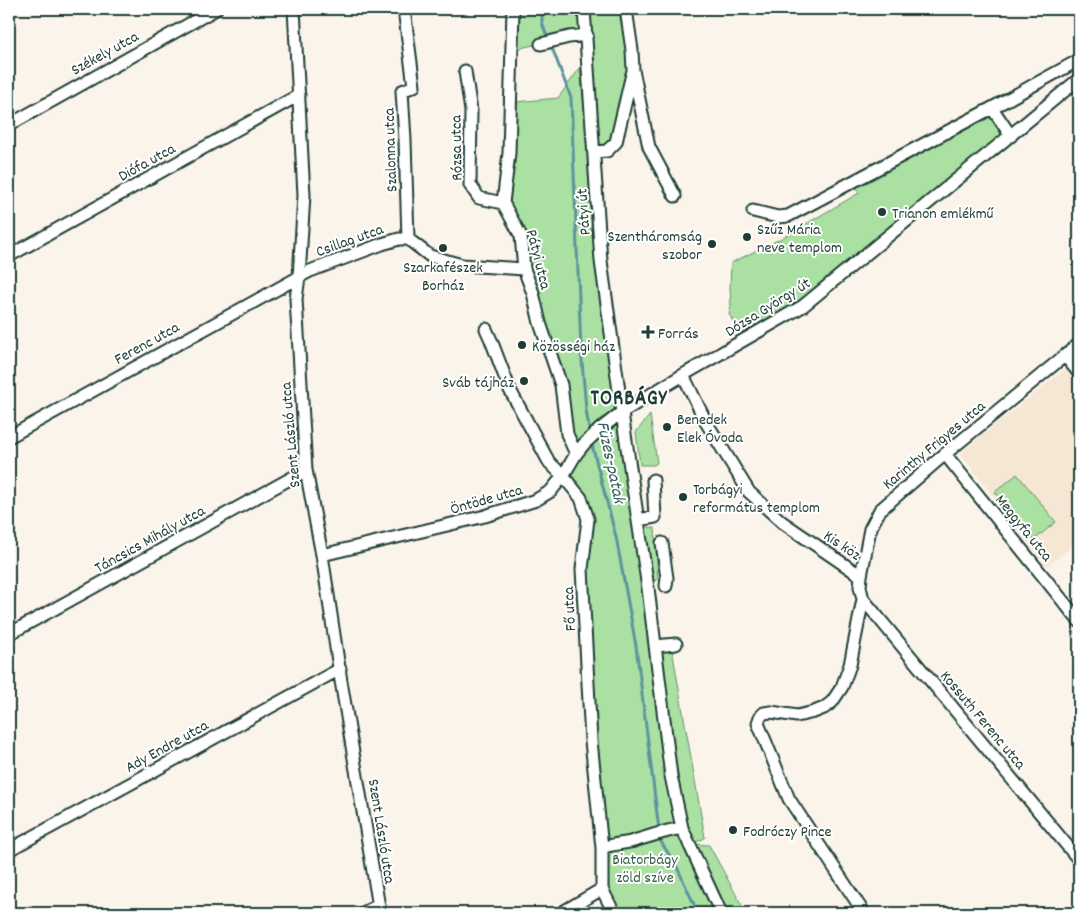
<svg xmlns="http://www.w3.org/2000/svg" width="1088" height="922" viewBox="0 0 1088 922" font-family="Dekko,sans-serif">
<rect width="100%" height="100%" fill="#fbf4eb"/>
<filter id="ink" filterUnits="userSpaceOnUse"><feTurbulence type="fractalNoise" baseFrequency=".02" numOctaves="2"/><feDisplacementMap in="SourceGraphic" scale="10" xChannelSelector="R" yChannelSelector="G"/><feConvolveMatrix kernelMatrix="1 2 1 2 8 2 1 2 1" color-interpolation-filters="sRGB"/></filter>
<g filter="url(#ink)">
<!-- built -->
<path fill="#f6e6d4" d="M 1069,366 L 1079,379 L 1079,541 L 1047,566 L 960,453 Z"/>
<!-- green -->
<path fill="#aae0a2" stroke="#648e6b" d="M 513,9 L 626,9 L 632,50 L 616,142 L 594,152 L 587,36 L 569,37 L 512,50 Z
M 580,68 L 616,416 L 622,412 L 666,780 L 680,837 L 716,913 L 614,913 L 602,889 L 583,569 L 588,519 L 563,476 L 609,421 L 572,445 L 510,203 L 516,102 L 558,98 Z
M 992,108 L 1011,136 L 803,306 L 743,340 L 729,314 L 731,305 L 730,289 L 731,263 L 782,238 L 859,193 L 853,182 Z
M 650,415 L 657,463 L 654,465 L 640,465 L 636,432 Z
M 1017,474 L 1056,522 L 1034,540 L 995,492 Z
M 644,527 L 655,528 L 658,580 L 647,582 Z
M 672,649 L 705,838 L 689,845 L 666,734 L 659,651 Z
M 693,844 L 709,845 L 746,913 L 725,913 Z"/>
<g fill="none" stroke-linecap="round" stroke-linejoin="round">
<!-- stream -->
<path stroke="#5b949d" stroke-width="3" d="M 542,9 L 542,23 L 548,39
M 551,45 L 571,98 L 581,349 L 586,410 L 590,434
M 591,441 L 616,537 L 636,646 L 659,830
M 660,836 L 661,842 L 677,867 L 698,913"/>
<!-- minor casing -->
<g stroke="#1f3d34" stroke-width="15">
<path id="minor" d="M 294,9 L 304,195 L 299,277 L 296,299 L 306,470 L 322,555 L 341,681 L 380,913
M 404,9 L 414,86 L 402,91 L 405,140 L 408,239
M 513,9 L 509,153 L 503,203 L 521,236 L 524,269 L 533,293 L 540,323 L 561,385 L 567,434 L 576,454
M 584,9 L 601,261 L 625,434 L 648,588 L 671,776 L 682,828 L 721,913
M 626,9 L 632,50 L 633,70 L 649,147 L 675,196
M 541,44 L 569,37 L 587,35
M 465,71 L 471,111 L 470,185 L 479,198 L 503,203
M 992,108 L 1011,136
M 9,125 L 216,9
M 594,152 L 607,151 L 616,142 L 632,74
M 753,211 L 778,217 L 788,216 L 992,108 L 1079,60
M 9,256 L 299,95
M 486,329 L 491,340 L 510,390 L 549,462 L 563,476 L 581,498 L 588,519 L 582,569 L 591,741 L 602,848 L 602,889 L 614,913
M 1065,356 L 1079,373
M 683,375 L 706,422 L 749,492 L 782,522 L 861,576
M 9,437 L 310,271 L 382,244 L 399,239 L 408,239 L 430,256 L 462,265 L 524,269
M 945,454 L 1079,621
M 638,520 L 655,517 L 653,480
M 662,543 L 667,578 L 666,586
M 322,555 L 485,516 L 536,500 L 551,491 L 563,476 L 576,454 L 584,444 L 599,430 L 622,412 L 683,375 L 803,306 L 1079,79
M 863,599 L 1079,860
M 9,634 L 306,470
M 655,646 L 676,644
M 602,848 C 611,844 621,844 630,842 C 648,837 664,831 682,828
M 9,850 L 340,669
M 363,913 L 379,905
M 561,913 L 602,889
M 864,913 L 789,799 L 760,728 L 758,723 L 760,717 L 764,713 L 771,712 L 797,716 L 814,712 L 824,708 L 832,702 L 842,687 L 850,665 L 863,599 L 860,587 L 861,576 L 870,529 L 880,510 L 945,454 L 1079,344"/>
</g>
<!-- minor -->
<use href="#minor" stroke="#fff" stroke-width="11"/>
</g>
</g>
<!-- markers -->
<g fill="#1f3d34" stroke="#fff" stroke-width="2">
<circle cx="882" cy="212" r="5"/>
<circle cx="747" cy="237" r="5"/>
<circle cx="712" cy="244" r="5"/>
<circle cx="443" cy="248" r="5"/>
<path d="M645.5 324.5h5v5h5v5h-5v5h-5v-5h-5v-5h5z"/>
<circle cx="522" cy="345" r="5"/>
<circle cx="524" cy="381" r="5"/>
<circle cx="667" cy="427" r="5"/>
<circle cx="683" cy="497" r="5"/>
<circle cx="733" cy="830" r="5"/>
</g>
<g text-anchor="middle" stroke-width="4" stroke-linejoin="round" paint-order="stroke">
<!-- street labels -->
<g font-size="16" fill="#1f3d34" stroke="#fff">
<text transform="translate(104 52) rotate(-29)" y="6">Székely utca</text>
<text transform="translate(455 148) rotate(-91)" y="6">Rózsa utca</text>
<text transform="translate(389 150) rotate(-92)" y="6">Szalonna utca</text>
<text transform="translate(146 161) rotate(-29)" y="6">Diófa utca</text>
<text transform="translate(582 212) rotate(-94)" y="6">Pátyi út</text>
<text transform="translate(349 239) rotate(-20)" y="6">Csillag utca</text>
<text transform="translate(540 259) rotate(76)" y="6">Pátyi utca</text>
<text transform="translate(767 306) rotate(-32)" y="6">Dózsa György út</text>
<text transform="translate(146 342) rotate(-29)" y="6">Ferenc utca</text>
<text transform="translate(289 435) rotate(-95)" y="6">Szent László utca</text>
<text transform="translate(933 444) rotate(-40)" y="6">Karinthy Frigyes utca</text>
<text transform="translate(486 498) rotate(-16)" y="6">Öntöde utca</text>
<text transform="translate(1025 527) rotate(51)" y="6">Meggyfa utca</text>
<text transform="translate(149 538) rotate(-29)" y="6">Táncsics Mihály utca</text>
<text transform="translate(843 544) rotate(34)" y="6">Kis köz</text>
<text transform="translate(568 609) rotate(-93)" y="6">Fő utca</text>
<text transform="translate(984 719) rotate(50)" y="6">Kossuth Ferenc utca</text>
<text transform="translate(166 745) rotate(-29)" y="6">Ady Endre utca</text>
<text transform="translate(383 831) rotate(81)" y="6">Szent László utca</text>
</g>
<!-- poi labels -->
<g font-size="16" fill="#1f3d34" stroke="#fff" text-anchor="start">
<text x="892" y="218">Trianon emlékmű</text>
<text x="757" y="234">Szűz Mária<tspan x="757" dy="18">neve templom</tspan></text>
<text x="702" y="241" text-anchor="end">Szentháromság<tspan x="702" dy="18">szobor</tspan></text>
<text x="443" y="272" text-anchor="middle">Szarkafészek<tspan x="443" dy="18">Borház</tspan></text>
<text x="658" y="338">Forrás</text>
<text x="532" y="351">Közösségi ház</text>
<text x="514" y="387" text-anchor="end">Sváb tájház</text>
<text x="677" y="424">Benedek<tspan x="677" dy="18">Elek Óvoda</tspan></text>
<text x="693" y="494">Torbágyi<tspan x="693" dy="18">református templom</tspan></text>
<text x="743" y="836">Fodróczy Pince</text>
</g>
<!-- park labels -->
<g font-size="16" fill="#3b5e4a" stroke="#fff">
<text x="645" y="864">Biatorbágy<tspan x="645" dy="18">zöld szíve</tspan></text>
</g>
<!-- water labels -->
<g font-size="18" font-style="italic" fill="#386160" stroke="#fff">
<text transform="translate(612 462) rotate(78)" y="6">Füzes-patak</text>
</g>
<!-- district labels -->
<g font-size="21" font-weight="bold" letter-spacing="1" fill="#1f3d34" stroke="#fff">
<text x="629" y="404">TORBÁGY</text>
</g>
</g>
<!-- margin -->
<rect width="1088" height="922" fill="none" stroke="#fff" stroke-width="30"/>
<rect x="15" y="15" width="1058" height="892" fill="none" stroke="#1f3d34" stroke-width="2" filter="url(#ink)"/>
</svg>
